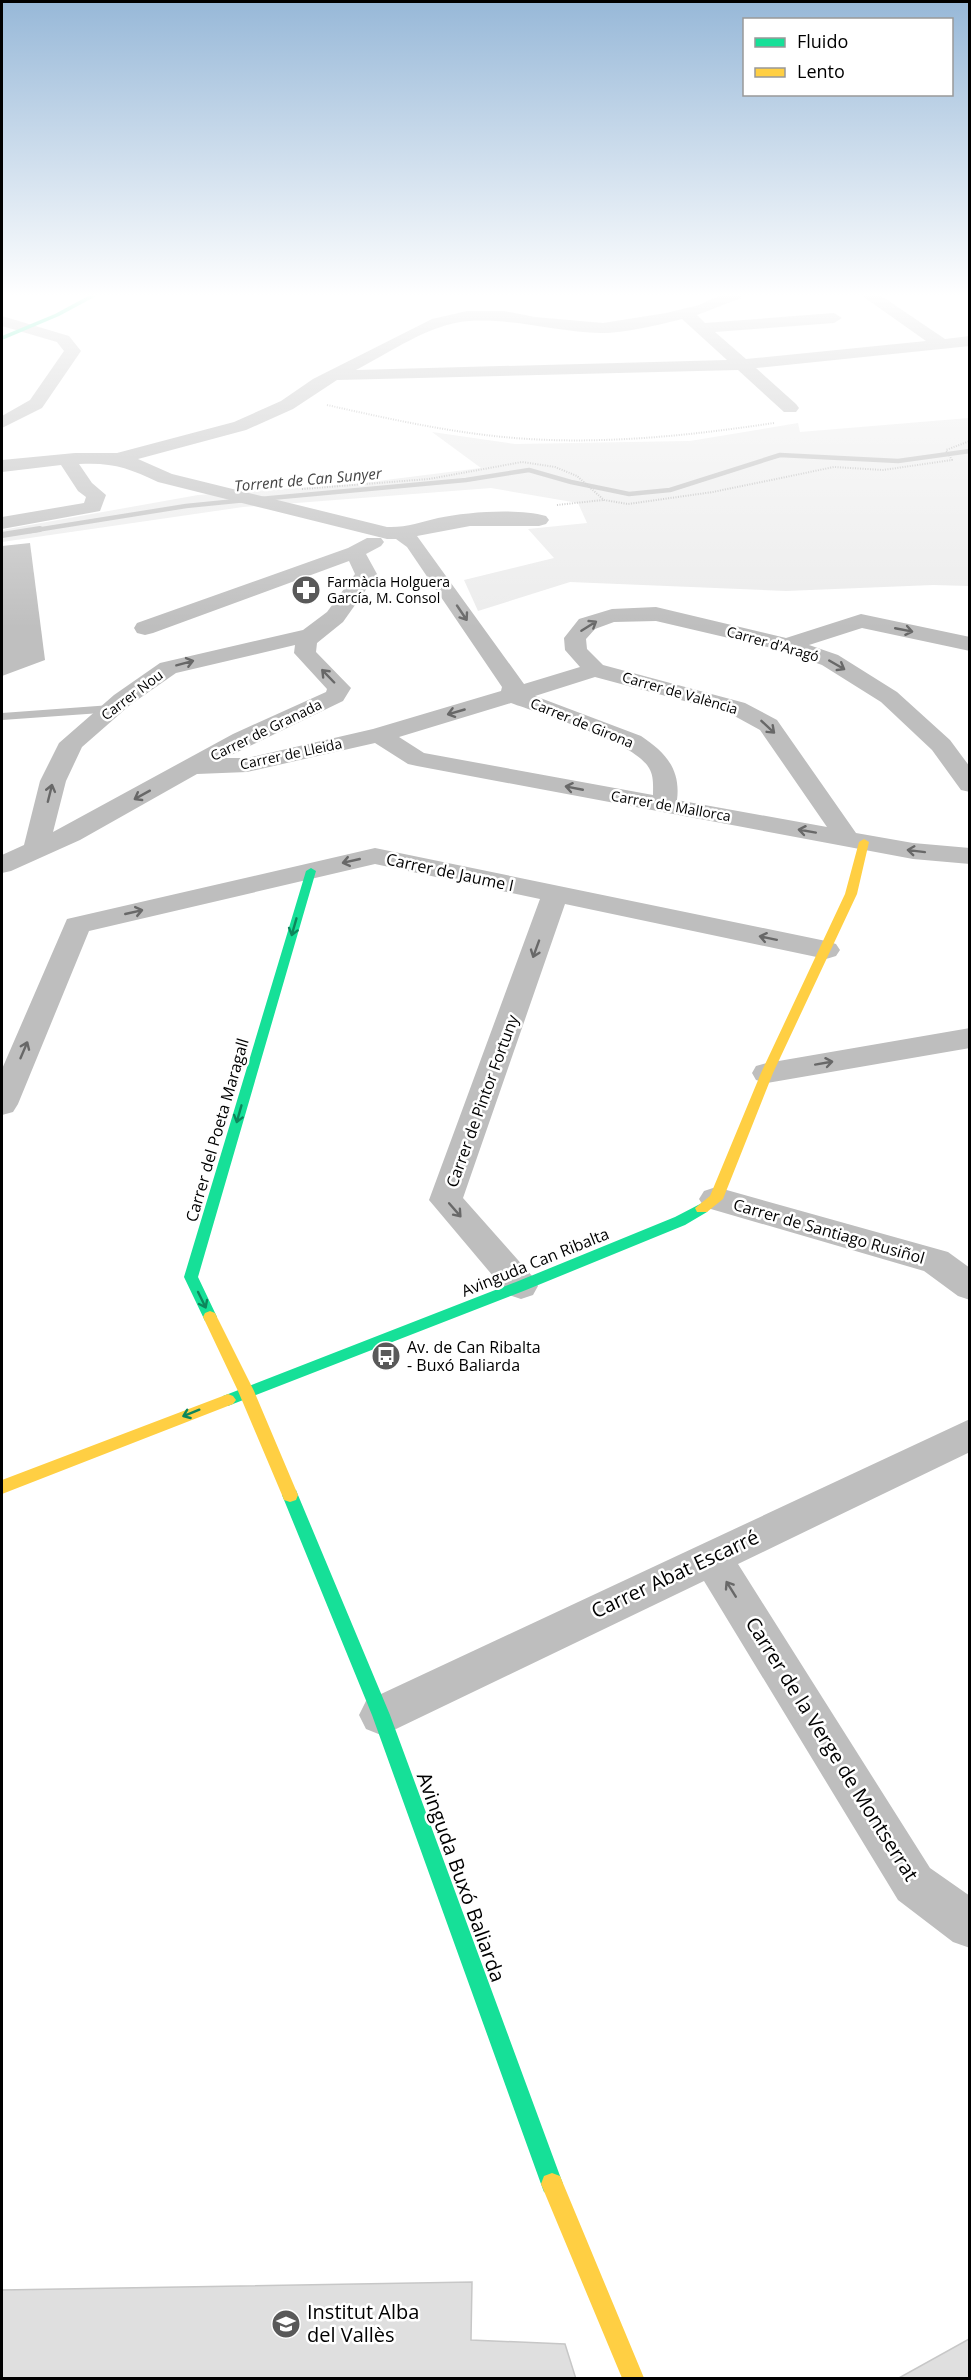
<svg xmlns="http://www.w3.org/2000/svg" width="971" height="2380" viewBox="0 0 971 2380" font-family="'Open Sans',sans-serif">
<rect width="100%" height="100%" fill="#fff"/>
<!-- green -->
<path fill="#ececec" d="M 969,418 L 969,586 L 933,585 L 786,591 L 570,582 L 478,611 L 464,580 L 554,558 L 528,529 L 587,523 L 578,503 L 491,488 L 243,507 L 2,542 L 2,530 L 198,495 L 354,484 L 481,468 L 432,432 L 515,444 L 690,441 L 798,423 L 800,432 Z"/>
<!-- water -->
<path fill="#bfbfbf" d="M 30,543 L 45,660 L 2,676 L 2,546 Z"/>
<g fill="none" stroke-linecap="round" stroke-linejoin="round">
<!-- stream-far1 -->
<path stroke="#bfbfbf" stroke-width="4.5" d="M 260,499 L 466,480 L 529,470 L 571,482 L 629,494 L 670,490 L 780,455 L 898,461 L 970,451
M 30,531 L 186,506 L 246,500"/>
<!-- stream -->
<path stroke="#bfbfbf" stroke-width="6" d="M 2,535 L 40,529"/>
</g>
<!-- building -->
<path fill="#dfdfdf" stroke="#c7c7c7" stroke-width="1.5" d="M 472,2282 L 471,2340 L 565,2344 L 576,2379 L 2,2379 L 2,2290 Z
M 969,2339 L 969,2379 L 897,2379 Z"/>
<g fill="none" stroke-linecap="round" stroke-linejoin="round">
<!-- path -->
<path stroke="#b9b9b9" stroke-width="2" stroke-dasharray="1 1.5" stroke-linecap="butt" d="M 327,405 C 394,420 461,435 529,439 C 611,444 693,435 774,423
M 302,489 L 429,479 L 522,462 L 555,467 L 577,476 L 604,500 L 628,504 L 713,492 L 834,467 L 883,470 L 952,460 L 946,450 L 970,441
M 557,505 L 603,500"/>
<!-- lane -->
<path fill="#bebebe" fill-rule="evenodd" d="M 111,705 L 115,706 L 115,712 L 2,720 L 2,713 Z"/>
<!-- street -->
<path fill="#bebebe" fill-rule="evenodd" d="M 721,295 L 743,295 L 741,298 L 697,315 L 705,323 L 834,313 L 842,318 L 834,323 L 715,332 L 746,359 L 926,341 L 861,295 L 880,295 L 945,339 L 970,336 L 970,346 L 756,368 L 796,404 L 799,408 L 796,412 L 784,412 L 738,370 L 337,380 L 293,409 L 246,430 L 138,459 L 172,474 L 387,527 C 405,528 421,522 438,518 C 468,512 516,508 546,516 L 549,520 L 546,524 L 539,526 L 470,526 L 417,536 L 524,684 L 580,667 L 565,650 L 564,638 L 579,619 L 612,609 L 656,607 L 786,638 L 861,614 L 970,637 L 970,651 L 862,628 L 809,645 L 838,655 L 897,692 L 950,740 L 970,767 L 970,792 L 961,790 L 932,750 L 881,702 L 822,665 L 780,650 L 656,621 L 614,622 L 595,629 L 586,639 L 587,649 L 603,665 L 745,703 L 777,720 L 856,833 L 913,843 L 970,848 L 970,864 L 913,859 L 417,766 L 408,764 L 375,743 L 247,772 L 197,774 L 80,840 L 11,871 L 2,873 L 2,855 L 24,845 L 40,781 L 59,743 L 114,695 L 160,663 L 303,630 L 327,612 L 355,574 L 349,561 L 153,633 L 145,635 L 137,633 L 134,628 L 137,623 L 348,548 L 367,538 L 381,538 L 384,542 L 381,546 L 366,554 L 377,574 L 343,622 L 317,643 L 316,652 L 351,688 L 343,701 L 225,758 L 247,758 L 373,729 L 501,691 L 502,687 L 407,547 L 396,539 L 387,539 L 158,482 C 129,468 112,462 79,464 L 92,483 L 106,495 L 100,511 L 2,529 L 2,517 L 84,503 L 86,497 L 78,491 L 61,465 L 2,472 L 2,460 L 75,453 L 117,453 L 234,422 L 281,401 L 313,379 L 432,319 L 467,311 L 504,311 L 535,317 L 603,323 L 666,313 L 699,305 ZM 682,319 L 727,360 L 356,370 C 391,352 429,324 469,321 C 513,318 557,332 601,333 C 624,333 659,325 682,319 ZM 295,645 L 294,653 L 327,689 L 326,692 L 233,734 L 53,832 L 66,781 L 82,747 L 130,705 L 176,673 ZM 595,677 L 729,713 L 760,730 L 827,827 L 677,800 C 681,769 665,752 641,736 L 535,696 ZM 511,703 C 541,714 635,742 649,768 C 654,776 653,786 653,795 L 424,753 L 399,737 Z
M 2,316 L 69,336 L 81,351 L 42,408 L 2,428 L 2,416 L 30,400 L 64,351 L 57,342 L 2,326 Z
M 375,848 L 826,941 L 836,944 L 840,950 L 836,956 L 826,959 L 565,904 L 463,1198 L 533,1277 L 538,1286 L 533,1295 L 521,1299 L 509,1295 L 429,1200 L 540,899 L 375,864 L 89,931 L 18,1104 L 13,1112 L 2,1115 L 2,1069 L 67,919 Z
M 970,1028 L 970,1048 L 767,1083 L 756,1080 L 752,1073 L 756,1066 L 767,1063 Z
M 716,1187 L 948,1252 L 970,1268 L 970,1300 L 958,1296 L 924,1271 L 704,1207 L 699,1199 L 704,1191 Z
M 970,1419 L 970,1452 L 738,1564 L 930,1868 L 970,1896 L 970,1948 L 953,1942 L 898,1900 L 704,1581 L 396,1729 L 381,1735 L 366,1729 L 359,1715 L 366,1701 Z"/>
<!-- fast -->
<path fill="#16e098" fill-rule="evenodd" d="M 90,295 L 98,295 L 59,316 L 2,340 L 2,336 L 55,314 Z
M 311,868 L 316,871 L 198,1277 L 217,1317 L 215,1321 L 205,1321 L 184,1277 L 306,871 Z
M 702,1203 L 707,1204 L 709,1208 L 707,1212 L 685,1225 L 526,1290 L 233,1404 L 228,1406 L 223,1404 L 220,1400 L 223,1396 L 516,1282 L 675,1217 Z
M 290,1488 L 296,1490 L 298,1495 L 390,1715 L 563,2184 L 560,2192 L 552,2195 L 544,2192 L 541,2184 L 372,1715 L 282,1495 L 284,1490 Z"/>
<!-- slow -->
<path fill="#ffcf43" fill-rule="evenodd" d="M 864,839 L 869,842 L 857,894 L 773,1073 L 723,1199 L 707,1212 L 697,1212 L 695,1208 L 710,1196 L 761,1073 L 845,894 L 859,842 Z
M 210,1311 L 215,1313 L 254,1391 L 298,1495 L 296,1500 L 290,1502 L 284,1500 L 282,1495 L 238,1391 L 203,1317 L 205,1313 Z
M 228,1394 L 233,1396 L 236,1400 L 233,1404 L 2,1494 L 2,1480 Z
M 552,2173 L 560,2176 L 644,2378 L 622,2378 L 541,2184 L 544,2176 Z"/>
</g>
<!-- one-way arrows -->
<defs><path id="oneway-shaft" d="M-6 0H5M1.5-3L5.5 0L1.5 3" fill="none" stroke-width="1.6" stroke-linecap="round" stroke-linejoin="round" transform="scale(1.5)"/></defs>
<g stroke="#686868">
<use href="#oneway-shaft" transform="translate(462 613) rotate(56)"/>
<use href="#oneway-shaft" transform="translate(589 626) rotate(-32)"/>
<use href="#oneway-shaft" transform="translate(904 630) rotate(11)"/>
<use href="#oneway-shaft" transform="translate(185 663) rotate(-15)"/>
<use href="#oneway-shaft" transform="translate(837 665) rotate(30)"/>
<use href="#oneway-shaft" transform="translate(328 676) rotate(-134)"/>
<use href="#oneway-shaft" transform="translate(456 712) rotate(164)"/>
<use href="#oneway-shaft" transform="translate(768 727) rotate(43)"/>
<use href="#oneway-shaft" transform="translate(574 788) rotate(-169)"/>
<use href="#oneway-shaft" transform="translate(50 793) rotate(-76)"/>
<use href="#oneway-shaft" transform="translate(142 795) rotate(151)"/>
<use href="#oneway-shaft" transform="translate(807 831) rotate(-170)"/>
<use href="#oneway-shaft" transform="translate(916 851) rotate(-173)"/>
<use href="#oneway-shaft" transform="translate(351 861) rotate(167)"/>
<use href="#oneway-shaft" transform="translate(134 912) rotate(-13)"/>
<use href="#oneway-shaft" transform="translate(768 938) rotate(-168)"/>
<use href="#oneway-shaft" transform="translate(536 949) rotate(110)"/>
<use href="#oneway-shaft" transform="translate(24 1050) rotate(-67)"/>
<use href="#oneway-shaft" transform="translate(824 1063) rotate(-10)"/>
<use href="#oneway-shaft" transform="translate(455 1210) rotate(49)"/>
<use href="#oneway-shaft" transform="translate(731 1589) rotate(-122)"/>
</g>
<g stroke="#0d865b">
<use href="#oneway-shaft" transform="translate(294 927) rotate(106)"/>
<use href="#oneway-shaft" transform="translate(239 1114) rotate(106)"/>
<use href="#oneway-shaft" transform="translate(202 1300) rotate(64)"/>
<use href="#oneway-shaft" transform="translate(191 1413) rotate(158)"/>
</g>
<!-- sky -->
<linearGradient id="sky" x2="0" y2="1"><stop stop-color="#97b8d8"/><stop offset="0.47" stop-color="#fff"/><stop offset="1" stop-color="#fff" stop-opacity="0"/></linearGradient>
<rect width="971" height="628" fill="url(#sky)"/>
<!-- icons -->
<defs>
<g id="pharmacy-disc" transform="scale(1.5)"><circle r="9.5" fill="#595959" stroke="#fff"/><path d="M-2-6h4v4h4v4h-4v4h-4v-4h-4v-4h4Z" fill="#fff"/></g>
<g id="bus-disc" transform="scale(1.5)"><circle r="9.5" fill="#595959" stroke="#fff"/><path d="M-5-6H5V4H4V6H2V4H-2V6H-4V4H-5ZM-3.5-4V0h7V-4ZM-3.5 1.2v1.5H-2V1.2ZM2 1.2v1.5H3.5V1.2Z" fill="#fff"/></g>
<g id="school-disc" transform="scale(1.5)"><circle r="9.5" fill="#595959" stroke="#fff"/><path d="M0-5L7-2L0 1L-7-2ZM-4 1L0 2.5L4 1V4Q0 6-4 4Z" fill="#fff"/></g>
</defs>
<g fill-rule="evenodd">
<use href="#pharmacy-disc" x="306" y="590"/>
<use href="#bus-disc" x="386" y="1356"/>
<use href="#school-disc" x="286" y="2324"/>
</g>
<g text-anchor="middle" stroke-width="5" stroke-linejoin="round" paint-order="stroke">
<!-- far-poi labels -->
<g font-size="14" fill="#000" stroke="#fff" text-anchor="start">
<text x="327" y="587">Farmàcia Holguera<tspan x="327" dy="16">García, M. Consol</tspan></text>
</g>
<!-- far-street labels -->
<g font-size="14" fill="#000" stroke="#fff">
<text transform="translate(773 644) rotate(16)" y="5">Carrer d'Aragó</text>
<text transform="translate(680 693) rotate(16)" y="5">Carrer de València</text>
<text transform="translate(132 695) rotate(-37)" y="5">Carrer Nou</text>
<text transform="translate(582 723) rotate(22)" y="5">Carrer de Girona</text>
<text transform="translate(266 730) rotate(-26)" y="5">Carrer de Granada</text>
<text transform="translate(291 754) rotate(-12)" y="5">Carrer de Lleida</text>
<text transform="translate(671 806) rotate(10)" y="5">Carrer de Mallorca</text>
</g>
<!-- far-water labels -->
<g font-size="15" font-style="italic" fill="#444" stroke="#fff">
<text transform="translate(308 480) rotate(-5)" y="5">Torrent de Can Sunyer</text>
</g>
<!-- street labels -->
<g font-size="16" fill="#000" stroke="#fff">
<text transform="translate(450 872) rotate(12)" y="6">Carrer de Jaume I</text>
<text transform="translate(482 1101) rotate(-70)" y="6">Carrer de Pintor Fortuny</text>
<text transform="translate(217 1130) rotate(-74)" y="6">Carrer del Poeta Maragall</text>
<text transform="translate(829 1231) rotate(16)" y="6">Carrer de Santiago Rusiñol</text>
<text transform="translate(535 1262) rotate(-22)" y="6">Avinguda Can Ribalta</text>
</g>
<!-- poi labels -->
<g font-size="16" fill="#000" stroke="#fff" text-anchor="start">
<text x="407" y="1353">Av. de Can Ribalta<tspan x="407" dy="18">- Buxó Baliarda</tspan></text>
</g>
<!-- near-street labels -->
<g font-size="20" fill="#000" stroke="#fff">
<text transform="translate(675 1574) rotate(-25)" y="7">Carrer Abat Escarré</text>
<text transform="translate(832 1749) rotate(58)" y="7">Carrer de la Verge de Montserrat</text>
<text transform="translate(461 1877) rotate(70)" y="7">Avinguda Buxó Baliarda</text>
</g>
<!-- near-poi labels -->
<g font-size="20" fill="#000" stroke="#fff" text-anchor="start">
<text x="307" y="2319">Institut Alba<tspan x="307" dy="23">del Vallès</tspan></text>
</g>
</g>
<!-- border -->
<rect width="971" height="2380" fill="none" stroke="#000000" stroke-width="6"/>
<!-- legend -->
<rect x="743" y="18" width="210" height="78" fill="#ffffff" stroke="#999999" stroke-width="1.5"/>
<rect x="755" y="38" width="30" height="9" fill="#16e098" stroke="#999999" stroke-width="1.5"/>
<text x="797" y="48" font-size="18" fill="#000000">Fluido</text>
<rect x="755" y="68" width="30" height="9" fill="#ffcf43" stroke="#999999" stroke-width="1.5"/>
<text x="797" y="78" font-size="18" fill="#000000">Lento</text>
</svg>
